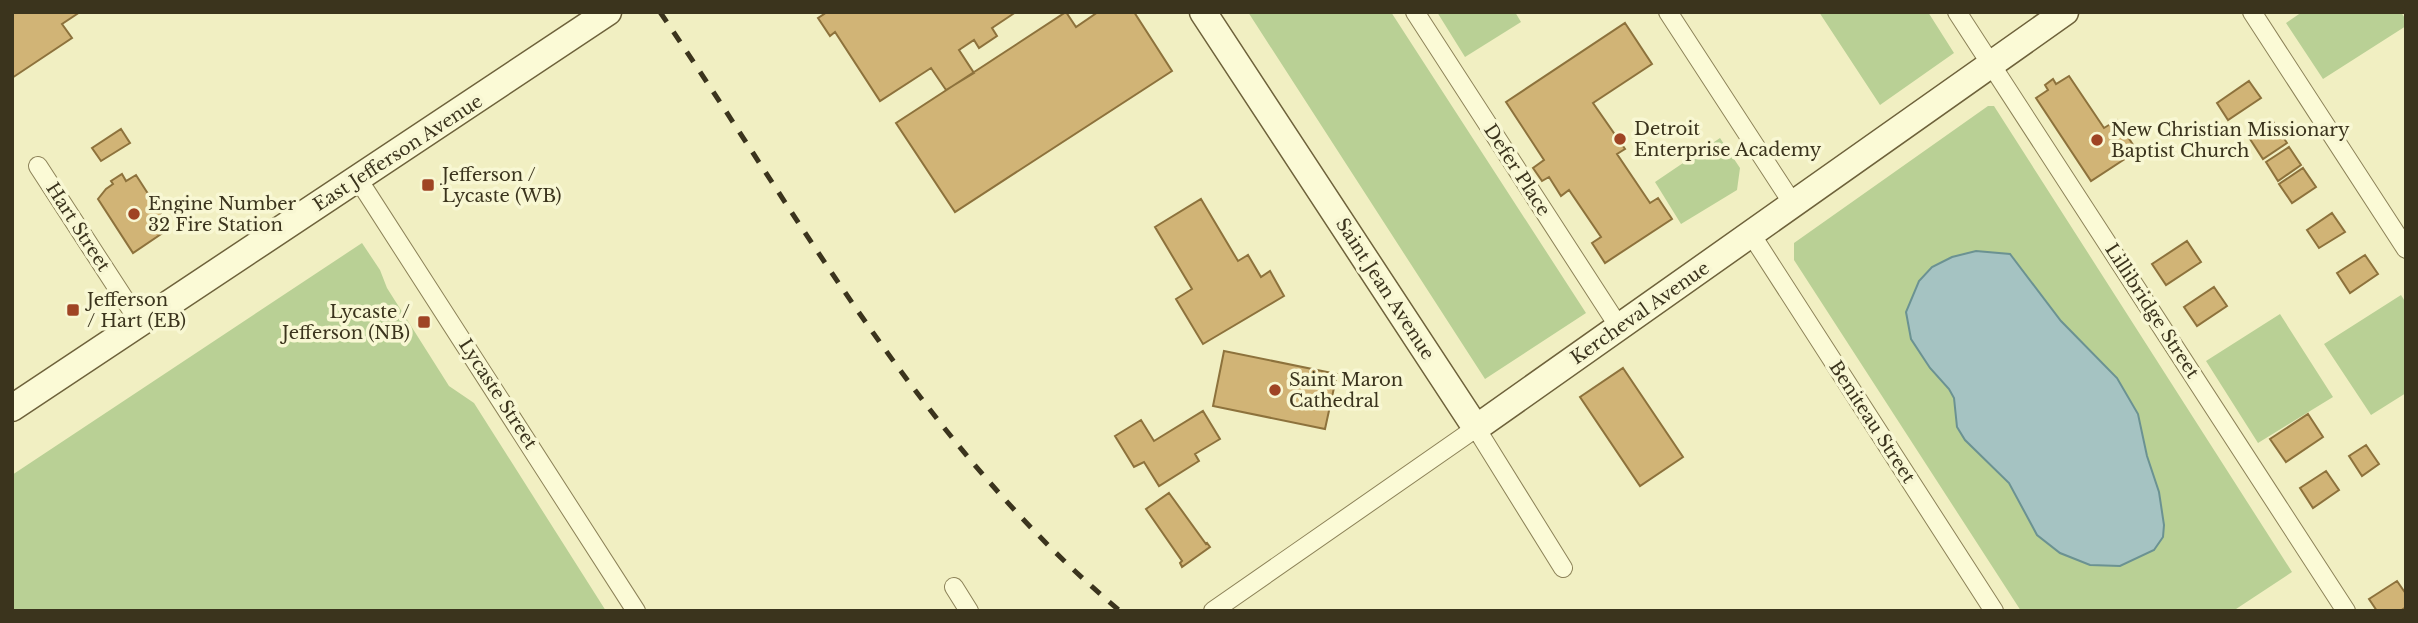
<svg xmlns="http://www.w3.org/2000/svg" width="2418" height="623" viewBox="0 0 2418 623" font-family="'Libre Baskerville',serif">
<rect width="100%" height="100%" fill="#f1efc2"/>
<!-- green -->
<path fill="#b9d095" d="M 1248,12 L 1391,12 L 1586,313 L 1485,379 Z
M 1437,12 L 1515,12 L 1521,22 L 1465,57 Z
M 1819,12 L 1928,12 L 1954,53 L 1880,105 Z
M 2302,12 L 2401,12 L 2406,20 L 2406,26 L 2323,79 L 2286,23 Z
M 1988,106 L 1994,106 L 2292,572 L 2233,611 L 2021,611 L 1794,260 L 1794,243 Z
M 1720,138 L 1740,168 L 1737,190 L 1681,224 L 1655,182 Z
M 362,243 L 380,270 L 387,288 L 449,386 L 474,403 L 606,611 L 12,611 L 12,475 Z
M 2401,295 L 2406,303 L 2406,393 L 2371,415 L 2324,344 Z
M 2280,314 L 2333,397 L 2258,443 L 2206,361 Z"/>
<!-- water -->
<path fill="#a5c3c2" stroke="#6b9292" stroke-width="2" d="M 1976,251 L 2010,254 L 2061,321 L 2117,378 L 2138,414 L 2147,456 L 2159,492 L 2164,525 L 2163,537 L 2154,550 L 2120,566 L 2090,565 L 2060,553 L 2037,535 L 2009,483 L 1965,440 L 1957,427 L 1954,398 L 1949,389 L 1930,368 L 1911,339 L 1906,312 L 1919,281 L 1932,267 L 1952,257 Z"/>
<!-- building -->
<path fill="#d1b476" stroke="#8d723c" stroke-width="2" d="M 12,12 L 80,12 L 62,24 L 72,38 L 12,78 Z
M 822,12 L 1016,12 L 992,28 L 997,36 L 979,48 L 974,40 L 959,50 L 974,73 L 946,90 L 931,68 L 880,101 L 835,32 L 830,36 L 818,18 L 824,14 Z
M 1066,12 L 1076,27 L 1098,12 L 1134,12 L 1172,71 L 955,212 L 896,123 Z
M 1625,23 L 1652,64 L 1593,103 L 1625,149 L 1617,154 L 1650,203 L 1658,198 L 1672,219 L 1605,263 L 1592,243 L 1601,237 L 1569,190 L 1561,196 L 1549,177 L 1542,181 L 1533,168 L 1544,160 L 1506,102 Z
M 2069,76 L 2104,128 L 2117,120 L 2137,151 L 2091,181 L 2036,98 L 2048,90 L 2045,85 L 2053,79 L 2056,84 Z
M 2249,81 L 2261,98 L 2228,120 L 2217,103 Z
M 2274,123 L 2287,143 L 2263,159 L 2250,139 Z
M 121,129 L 130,143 L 101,161 L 92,148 Z
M 2289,147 L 2301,165 L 2278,181 L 2266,162 Z
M 2303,168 L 2316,187 L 2292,203 L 2279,184 Z
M 122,174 L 126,181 L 136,175 L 170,228 L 133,253 L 98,199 L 106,189 L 113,184 L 111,181 Z
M 1201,199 L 1238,261 L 1248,255 L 1261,277 L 1270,271 L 1284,296 L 1203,344 L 1176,299 L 1192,289 L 1155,227 Z
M 2332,213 L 2345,232 L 2319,248 L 2307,230 Z
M 2187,241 L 2201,262 L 2166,285 L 2152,264 Z
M 2365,255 L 2378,274 L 2350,293 L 2337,273 Z
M 2214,287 L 2227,306 L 2197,326 L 2184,307 Z
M 1224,351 L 1337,374 L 1325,429 L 1213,406 Z
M 1623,368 L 1683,457 L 1640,486 L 1580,397 Z
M 1203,411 L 1220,439 L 1195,454 L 1199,461 L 1159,486 L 1144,462 L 1134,467 L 1115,436 L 1141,420 L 1154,441 Z
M 2308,414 L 2323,437 L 2286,462 L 2270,439 Z
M 2366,445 L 2379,464 L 2362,476 L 2349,456 Z
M 2326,471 L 2339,490 L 2313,508 L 2300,488 Z
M 1169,493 L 1206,544 L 1207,543 L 1210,547 L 1182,567 L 1180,563 L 1182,561 L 1146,509 Z
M 2397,581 L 2406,594 L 2406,607 L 2400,611 L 2377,611 L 2369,599 Z"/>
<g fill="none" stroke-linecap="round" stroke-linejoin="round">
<!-- street casing -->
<g stroke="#8c8258" stroke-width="20">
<path id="street" d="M 1415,12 L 1619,327
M 1668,12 L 1793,204
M 1957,12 L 2346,611
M 2252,12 L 2406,249
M 38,166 L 140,323
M 358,179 L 636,611
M 1751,234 L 1994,611
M 954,587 L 969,611
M 1213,611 L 1476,428 L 1563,568"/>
</g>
<!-- secondary casing -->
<g stroke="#6e623b" stroke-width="29">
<path id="secondary" d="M 1203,12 L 1476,428 L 2065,12
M 12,408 L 608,12"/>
</g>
<!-- street -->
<use href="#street" stroke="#fbfad6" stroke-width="18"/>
<!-- secondary -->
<use href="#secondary" stroke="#fbfad6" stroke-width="26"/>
<!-- rail -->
<path stroke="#3b341d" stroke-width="5" stroke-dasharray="12 12" stroke-linecap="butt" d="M 660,12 C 802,220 924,447 1120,611"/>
</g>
<!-- markers -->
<g fill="#9f4424" stroke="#f8f7d3" stroke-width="2.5">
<circle cx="1620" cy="139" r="7"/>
<circle cx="2097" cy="140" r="7"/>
<rect x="421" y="178" width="14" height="14" rx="3.5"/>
<circle cx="134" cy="214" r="7"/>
<rect x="66" y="303" width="14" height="14" rx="3.5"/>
<rect x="417" y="315" width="14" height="14" rx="3.5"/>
<circle cx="1275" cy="390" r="7"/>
</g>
<g text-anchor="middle" stroke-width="7" stroke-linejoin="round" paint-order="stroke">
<!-- poi labels -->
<g font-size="18" fill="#3b341d" stroke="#f8f7d3" text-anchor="start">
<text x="1634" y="135">Detroit<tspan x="1634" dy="21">Enterprise Academy</tspan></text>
<text x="2111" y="136">New Christian Missionary<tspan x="2111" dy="21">Baptist Church</tspan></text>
<text x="442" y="181">Jefferson /<tspan x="442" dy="21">Lycaste (WB)</tspan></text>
<text x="148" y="210">Engine Number<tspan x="148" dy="21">32 Fire Station</tspan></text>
<text x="87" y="306">Jefferson<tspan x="87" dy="21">/ Hart (EB)</tspan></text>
<text x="410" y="318" text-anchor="end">Lycaste /<tspan x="410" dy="21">Jefferson (NB)</tspan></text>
<text x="1289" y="386">Saint Maron<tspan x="1289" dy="21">Cathedral</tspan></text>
</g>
<!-- street labels -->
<g font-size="18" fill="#3b341d" stroke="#f8f7d3">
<text transform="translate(398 153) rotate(-33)" y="6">East Jefferson Avenue</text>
<text transform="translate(1517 170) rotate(57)" y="6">Defer Place</text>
<text transform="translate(78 227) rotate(57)" y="6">Hart Street</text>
<text transform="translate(1385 289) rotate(57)" y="6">Saint Jean Avenue</text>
<text transform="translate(2152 311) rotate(57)" y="6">Lillibridge Street</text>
<text transform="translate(1640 313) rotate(-35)" y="6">Kercheval Avenue</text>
<text transform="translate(498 394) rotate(57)" y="6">Lycaste Street</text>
<text transform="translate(1872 422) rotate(57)" y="6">Beniteau Street</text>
</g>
</g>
<!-- border -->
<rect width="2418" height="623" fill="none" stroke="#3b341d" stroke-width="28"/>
</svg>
